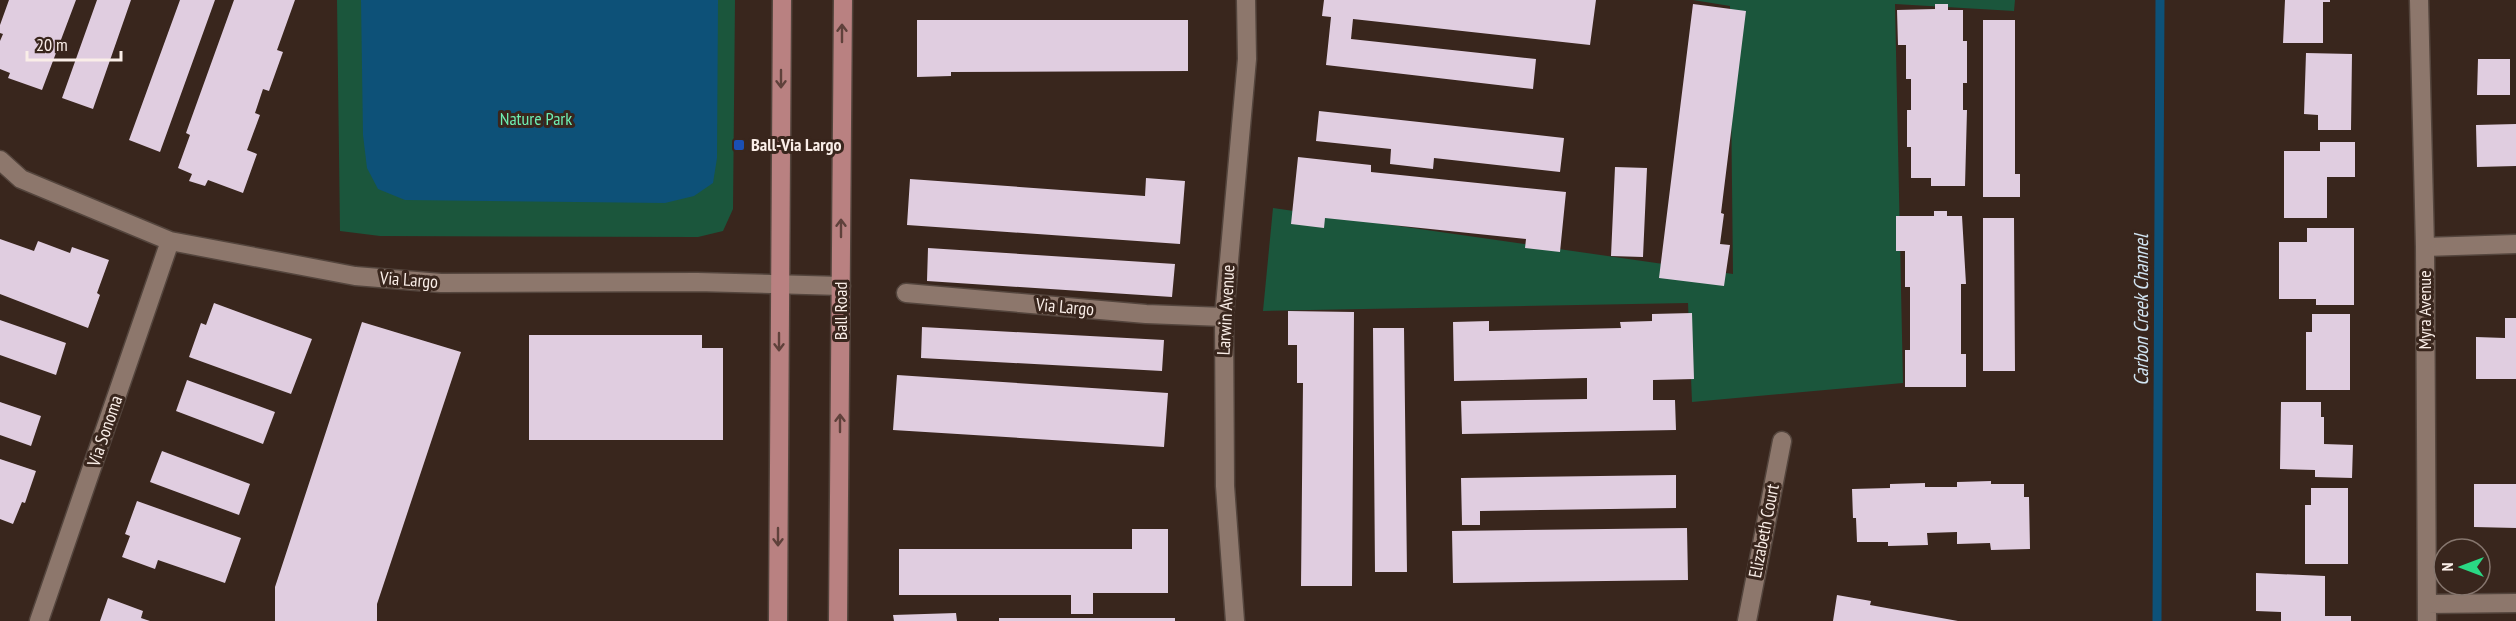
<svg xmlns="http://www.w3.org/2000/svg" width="2516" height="621" viewBox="0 0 2516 621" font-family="'PT Sans Narrow',sans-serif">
<rect width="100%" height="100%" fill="#39261d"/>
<!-- green -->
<path fill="#1b563c" d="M 337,0 L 735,0 L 733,209 L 723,231 L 698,237 L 380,236 L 340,231 Z
M 1693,0 L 2015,0 L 2014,11 L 1895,4 L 1903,383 L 1692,402 L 1688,303 L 1263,311 L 1273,208 L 1733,274 L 1730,6 Z"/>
<!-- water -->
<path fill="#0d5178" d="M 361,0 L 718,0 L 717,158 L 713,183 L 694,196 L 665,203 L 405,200 L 378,189 L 367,168 L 363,135 Z"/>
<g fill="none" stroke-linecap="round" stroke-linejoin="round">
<!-- stream -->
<path stroke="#0d5178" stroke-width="9" d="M 2157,621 L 2160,0"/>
</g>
<!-- building -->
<path fill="#e0cde0" d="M 9,0 L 76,0 L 42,90 L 8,78 L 10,73 L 0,69 L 0,41 L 3,34 L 0,33 L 0,25 Z
M 97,0 L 131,0 L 93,109 L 62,98 Z
M 180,0 L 215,0 L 160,152 L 129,140 Z
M 234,0 L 295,0 L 277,50 L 283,52 L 269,91 L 263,89 L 255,113 L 260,115 L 247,150 L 257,154 L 243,193 L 208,180 L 205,186 L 189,181 L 192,174 L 178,168 L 190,135 L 186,133 Z
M 1324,0 L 1596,0 L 1590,45 L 1353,19 L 1351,39 L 1536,59 L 1533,89 L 1326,65 L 1331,17 L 1322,16 Z
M 2285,0 L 2330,0 L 2330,2 L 2323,2 L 2323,43 L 2283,43 Z
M 1693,4 L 1746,11 L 1721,213 L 1724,214 L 1720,244 L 1730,245 L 1724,286 L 1659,278 Z
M 1935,4 L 1948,4 L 1948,10 L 1963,10 L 1963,41 L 1967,41 L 1967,83 L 1963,83 L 1963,110 L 1967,110 L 1965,186 L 1931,186 L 1931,178 L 1911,178 L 1911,147 L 1907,147 L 1907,110 L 1911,110 L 1911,79 L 1906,79 L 1906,45 L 1898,45 L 1897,10 L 1935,9 Z
M 917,20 L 1188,20 L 1188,71 L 951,72 L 951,76 L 917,77 Z
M 1983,20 L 2015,20 L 2015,174 L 2020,174 L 2020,197 L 1983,197 Z
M 2306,53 L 2352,54 L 2351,130 L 2318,130 L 2318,115 L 2304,114 Z
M 2478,59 L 2510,59 L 2510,95 L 2477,95 Z
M 1319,111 L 1564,138 L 1560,172 L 1434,158 L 1433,169 L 1390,164 L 1391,149 L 1316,141 Z
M 2516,124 L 2516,166 L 2477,167 L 2476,125 Z
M 2320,142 L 2355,142 L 2355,177 L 2327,177 L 2327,218 L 2284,218 L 2284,151 L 2320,151 Z
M 1298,157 L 1371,165 L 1371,172 L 1566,192 L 1560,252 L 1525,248 L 1526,239 L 1325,218 L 1324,228 L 1291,224 Z
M 1615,167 L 1647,168 L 1643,257 L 1611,256 Z
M 1146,178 L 1185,181 L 1180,244 L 907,225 L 910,179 L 1145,196 Z
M 1934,211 L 1947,211 L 1947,216 L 1962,216 L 1966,284 L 1961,284 L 1961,354 L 1966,354 L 1966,387 L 1905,387 L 1905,350 L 1910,350 L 1910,287 L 1905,287 L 1905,251 L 1896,251 L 1896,216 L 1934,216 Z
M 1983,218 L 2014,218 L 2015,371 L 1983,371 Z
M 2307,228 L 2354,228 L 2354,305 L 2316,305 L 2316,299 L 2279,299 L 2279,242 L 2307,242 Z
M 0,239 L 34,251 L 38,241 L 70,253 L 72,247 L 109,260 L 97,293 L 100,295 L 88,328 L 0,294 Z
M 928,248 L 1175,264 L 1172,297 L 927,281 Z
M 214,303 L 312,339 L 291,394 L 189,357 L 201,323 L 206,325 Z
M 1288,311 L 1354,312 L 1352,586 L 1301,586 L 1303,383 L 1297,383 L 1297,345 L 1288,345 Z
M 1692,313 L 1694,379 L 1653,380 L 1653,400 L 1675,400 L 1676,430 L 1462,434 L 1461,401 L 1587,399 L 1587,378 L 1454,381 L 1453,322 L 1489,321 L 1489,331 L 1621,328 L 1620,322 L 1652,321 L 1652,314 Z
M 2312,314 L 2350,314 L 2350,390 L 2306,390 L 2306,332 L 2312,332 Z
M 2505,318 L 2516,318 L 2516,379 L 2476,379 L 2476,337 L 2505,338 Z
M 0,320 L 66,343 L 56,375 L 0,355 Z
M 362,322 L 461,352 L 377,604 L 377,621 L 275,621 L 275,587 Z
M 922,327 L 1164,340 L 1162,371 L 921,358 Z
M 1373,328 L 1404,328 L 1407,572 L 1375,572 Z
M 529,335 L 702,335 L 702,348 L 723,348 L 723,440 L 529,440 Z
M 897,375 L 1168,393 L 1164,447 L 893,430 Z
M 187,380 L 275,412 L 263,444 L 176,411 Z
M 0,402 L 41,416 L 31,446 L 0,435 Z
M 2281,402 L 2321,402 L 2321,417 L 2324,417 L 2324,444 L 2353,445 L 2352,478 L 2315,477 L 2315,470 L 2280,469 Z
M 162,451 L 250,484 L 239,515 L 150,482 Z
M 0,459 L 36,471 L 25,503 L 22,502 L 13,524 L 0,519 Z
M 1676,475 L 1676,508 L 1480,511 L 1480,525 L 1462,525 L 1461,478 Z
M 1991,481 L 1991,484 L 2024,484 L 2024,497 L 2029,497 L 2030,549 L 1991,550 L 1990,543 L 1957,544 L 1957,532 L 1927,533 L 1928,545 L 1888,546 L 1888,542 L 1857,542 L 1856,518 L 1853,518 L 1852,489 L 1890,488 L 1890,484 L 1925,483 L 1925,487 L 1957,487 L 1957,482 Z
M 2474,484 L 2516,484 L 2516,528 L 2474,527 Z
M 2311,488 L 2348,488 L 2348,564 L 2305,564 L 2305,505 L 2311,505 Z
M 137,501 L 241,538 L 225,583 L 158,560 L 155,569 L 122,557 L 130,536 L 125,534 Z
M 1687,528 L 1688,580 L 1453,583 L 1452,531 Z
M 1132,529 L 1168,529 L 1168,593 L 1093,593 L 1093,614 L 1071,614 L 1071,595 L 899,595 L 899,549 L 1132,549 Z
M 2256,573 L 2325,576 L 2325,616 L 2351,616 L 2351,621 L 2281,621 L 2281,612 L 2256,611 Z
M 1837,595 L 1871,601 L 1870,605 L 1958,621 L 1833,621 Z
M 108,598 L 143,611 L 141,618 L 150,621 L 100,621 Z
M 956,613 L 957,621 L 894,621 L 893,615 Z
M 999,618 L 1175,618 L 1175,621 L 999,621 Z"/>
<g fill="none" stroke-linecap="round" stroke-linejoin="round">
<!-- minor casing -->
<g stroke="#54453d" stroke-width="21">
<path id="minor" d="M 2419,0 L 2425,247 L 2427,621
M 0,160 L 21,179 L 170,241 L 355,276 L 441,283 L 697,282 L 841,286
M 2425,247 L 2516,244
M 906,293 L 1146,314 L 1224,317
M 2427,604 L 2516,603
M 39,621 L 170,241
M 1235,621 L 1225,486 L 1224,317 L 1247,59 L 1246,0
M 1747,621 L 1782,441"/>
</g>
<!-- major casing -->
<g stroke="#54453d" stroke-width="21">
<path id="major" d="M 778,621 L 782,0
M 838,621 L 843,0"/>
</g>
<!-- minor -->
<use href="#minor" stroke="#8d776c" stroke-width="18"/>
<!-- major -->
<use href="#major" stroke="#b98181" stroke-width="18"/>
</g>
<!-- one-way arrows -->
<defs><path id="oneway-shaft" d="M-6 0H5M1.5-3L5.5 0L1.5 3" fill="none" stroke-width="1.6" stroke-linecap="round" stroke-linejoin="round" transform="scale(1.5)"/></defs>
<g stroke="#5f413b">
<use href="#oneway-shaft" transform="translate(842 33) rotate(-90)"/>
<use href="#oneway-shaft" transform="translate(781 79) rotate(90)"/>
<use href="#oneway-shaft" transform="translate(841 228) rotate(-90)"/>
<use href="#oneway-shaft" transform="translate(779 342) rotate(90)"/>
<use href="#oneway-shaft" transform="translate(840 423) rotate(-90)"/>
<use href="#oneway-shaft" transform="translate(778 537) rotate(90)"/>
</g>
<!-- markers -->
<rect fill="#1a4fb4" stroke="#39261d" stroke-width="2" x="733" y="139" width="12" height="12" rx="3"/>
<g text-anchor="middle" stroke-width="6" stroke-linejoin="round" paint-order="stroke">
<!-- park labels -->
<g font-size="18" fill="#6eeeb2" stroke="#39261d">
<text x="536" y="125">Nature Park</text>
</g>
<!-- poi labels -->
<g font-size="18" font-weight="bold" fill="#faeee8" stroke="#39261d" text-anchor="start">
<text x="751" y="151">Ball-Via Largo</text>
</g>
<!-- street labels -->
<g font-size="18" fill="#faeee8" stroke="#39261d">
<text transform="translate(409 280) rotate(4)" y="6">Via Largo</text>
<text transform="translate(1065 307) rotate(5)" y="6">Via Largo</text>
<text transform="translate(1226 310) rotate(-87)" y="6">Larwin Avenue</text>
<text transform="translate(2425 310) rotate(-90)" y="6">Myra Avenue</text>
<text transform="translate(841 311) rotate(-90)" y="6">Ball Road</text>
<text transform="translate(105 431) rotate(-71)" y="6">Via Sonoma</text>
<text transform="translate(1764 531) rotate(-79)" y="6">Elizabeth Court</text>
</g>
<!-- water labels -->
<g font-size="20" font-style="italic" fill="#d1e4f2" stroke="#39261d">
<text transform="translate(2141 310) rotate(-90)" y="7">Carbon Creek Channel</text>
</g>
</g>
<!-- north arrow -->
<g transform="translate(2462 567) rotate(270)"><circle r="28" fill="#39261d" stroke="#86766e" stroke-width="1.5"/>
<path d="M0-4.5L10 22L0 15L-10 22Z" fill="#2ad884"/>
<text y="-9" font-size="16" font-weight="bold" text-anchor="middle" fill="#faeee8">N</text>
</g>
<!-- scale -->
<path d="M27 51v9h94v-9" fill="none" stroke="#faeee8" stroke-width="3"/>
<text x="36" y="51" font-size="18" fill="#faeee8" stroke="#39261d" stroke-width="4.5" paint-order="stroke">20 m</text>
</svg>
